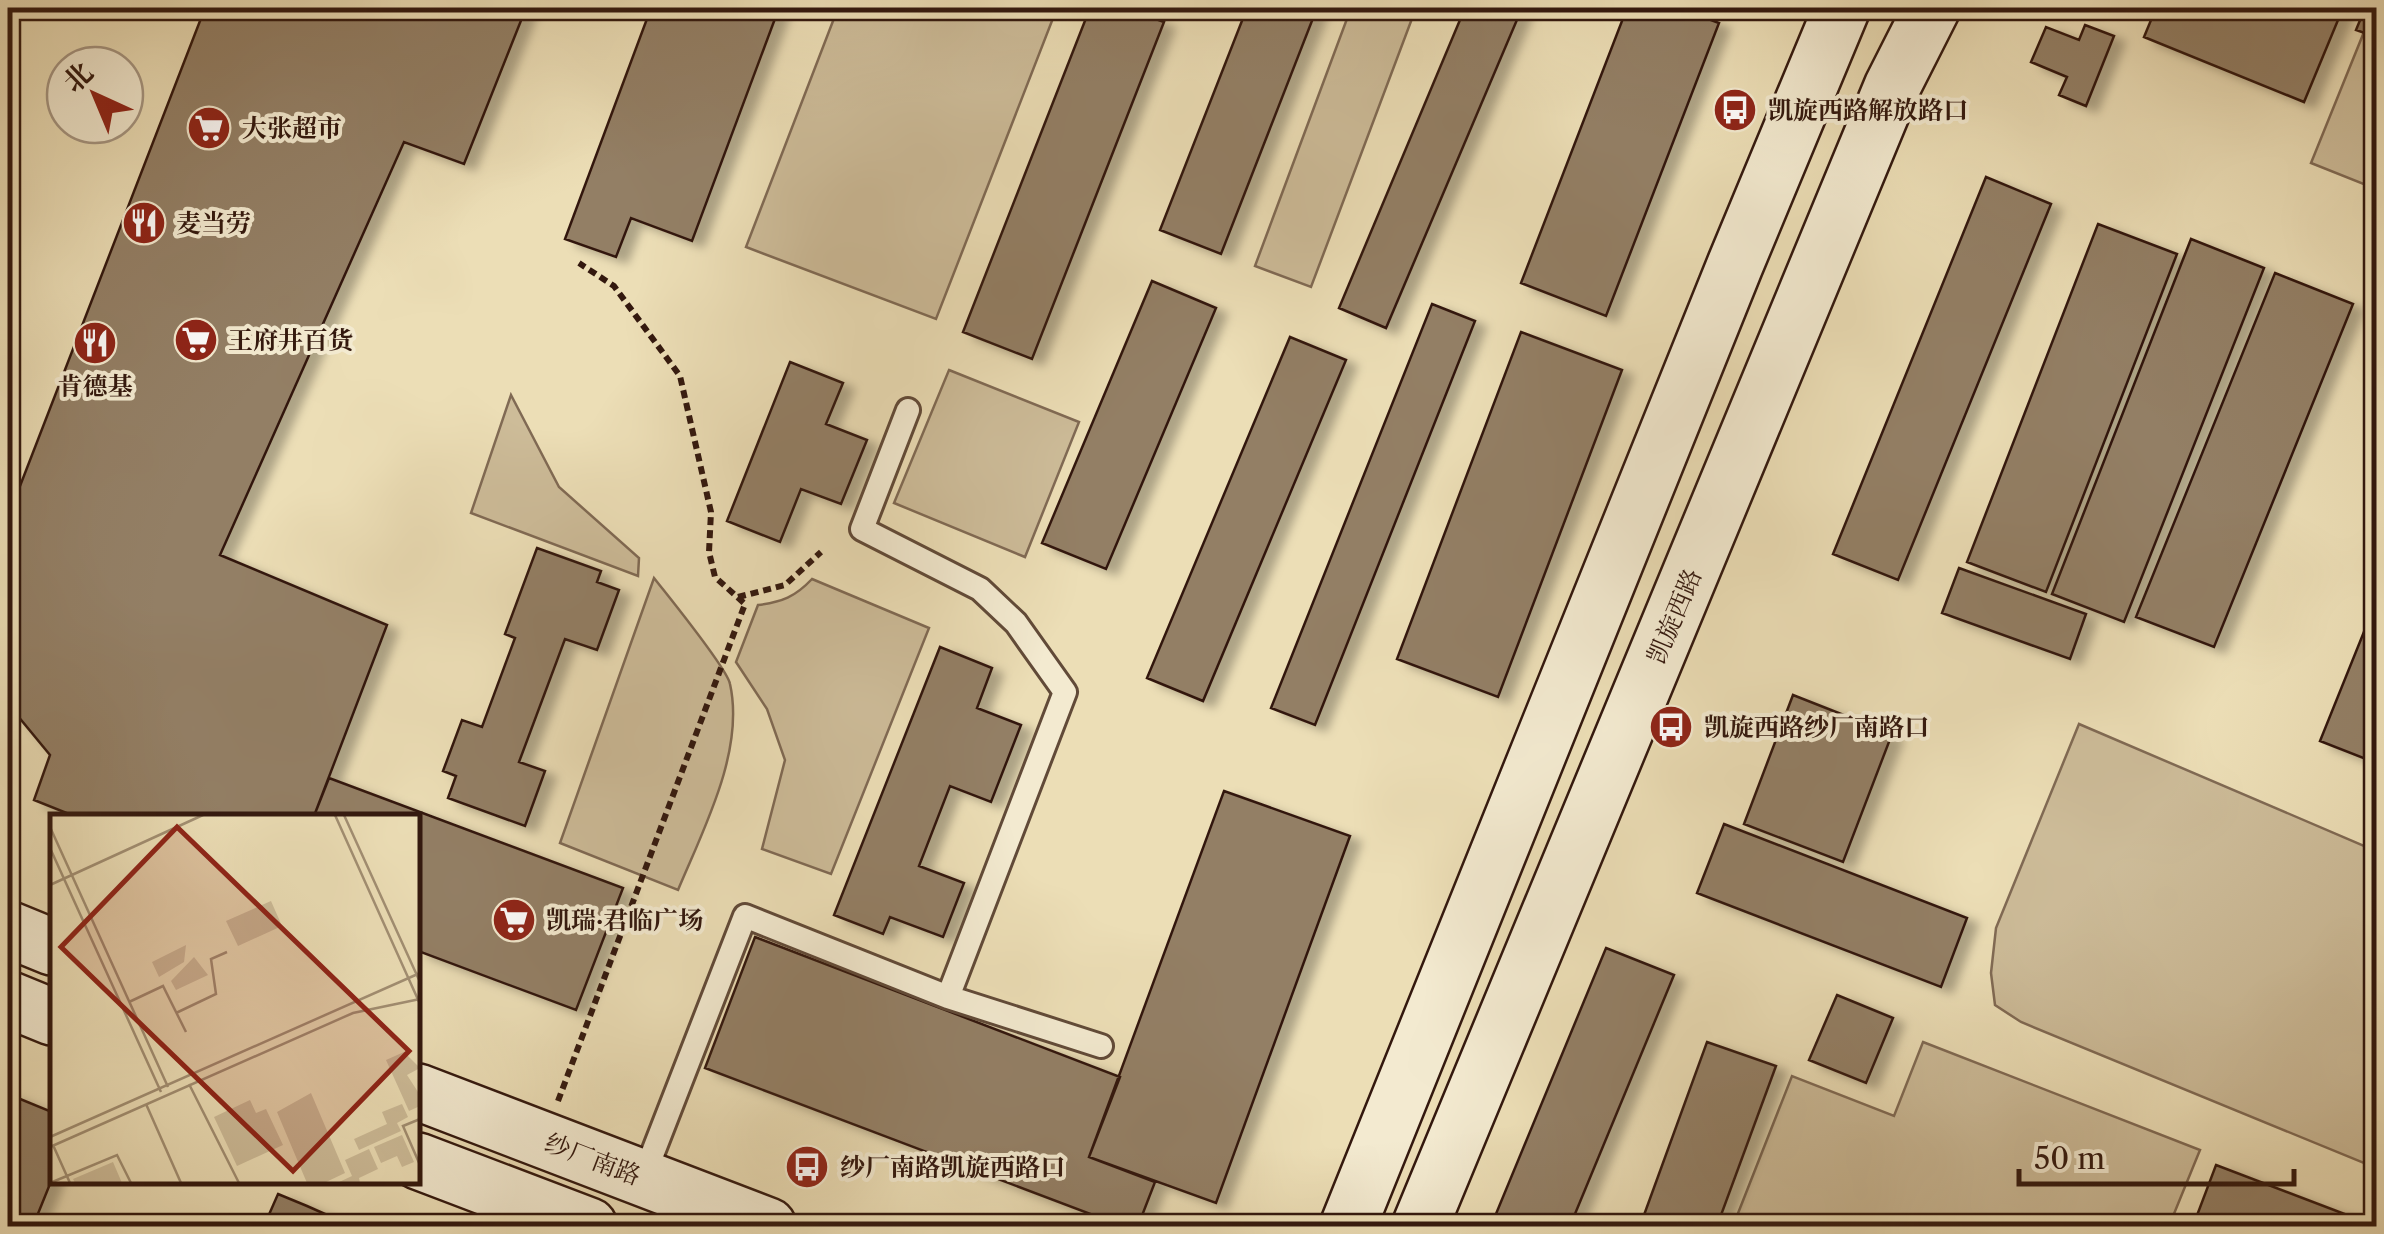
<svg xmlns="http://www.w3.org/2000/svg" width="2384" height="1234" viewBox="0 0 2384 1234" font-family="'Libre Caslon Text','Noto Serif SC',serif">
<defs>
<filter id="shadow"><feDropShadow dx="11" dy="6" stdDeviation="5" flood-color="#0004"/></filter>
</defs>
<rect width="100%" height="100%" fill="#ecdeb6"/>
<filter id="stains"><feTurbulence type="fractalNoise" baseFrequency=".002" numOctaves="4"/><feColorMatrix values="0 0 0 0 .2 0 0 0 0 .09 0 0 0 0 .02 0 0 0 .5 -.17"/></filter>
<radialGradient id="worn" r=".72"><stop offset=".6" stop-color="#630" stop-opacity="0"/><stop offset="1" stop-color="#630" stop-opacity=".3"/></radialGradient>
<!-- green -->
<path fill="#cdbc99" stroke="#806a54" stroke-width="2.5" d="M 838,8 L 1057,8 L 936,319 L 746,247 Z
M 1351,8 L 1416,8 L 1311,287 L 1255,266 Z
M 2364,32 L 2376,37 L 2376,189 L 2311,163 Z
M 949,370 L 1079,422 L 1025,557 L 894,503 Z
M 511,395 L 559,487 L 639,558 L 638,576 L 471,513 Z
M 654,578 C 668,596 727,668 730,684 C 745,751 703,830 678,890 L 560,843 Z
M 812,579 L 929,628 L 831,874 L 762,849 L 785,760 L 767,709 L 736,662 L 758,605 C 782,602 795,597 812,579 Z
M 2079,724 L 2376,851 L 2376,1168 L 2021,1022 L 1995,1005 L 1991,973 L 1996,928 Z
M 1923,1042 L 2200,1150 L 2169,1226 L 1733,1226 L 1792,1076 L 1894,1116 Z"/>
<!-- building -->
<path fill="#937f65" stroke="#33180e" stroke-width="2.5" filter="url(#shadow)" d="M 205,8 L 526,8 L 464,164 L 404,142 L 220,555 L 387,625 L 314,816 L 74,816 L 34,800 L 50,755 L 8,704 L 10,633 L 8,630 L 8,517 Z
M 651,8 L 779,8 L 692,241 L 631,218 L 616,257 L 565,239 Z
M 1090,8 L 1126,8 L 1164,22 L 1032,359 L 963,332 Z
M 1247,8 L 1317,8 L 1221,254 L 1160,230 Z
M 1465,8 L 1522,8 L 1386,328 L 1339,308 Z
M 1627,8 L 1679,8 L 1719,23 L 1606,316 L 1521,283 Z
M 2156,8 L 2343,8 L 2304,102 L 2144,37 Z
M 2365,8 L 2376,8 L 2376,37 L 2356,30 Z
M 2085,25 L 2114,36 L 2086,106 L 2059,95 L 2067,77 L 2031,62 L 2046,27 L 2079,40 Z
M 1986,177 L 2051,204 L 1898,580 L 1833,554 Z
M 2098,224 L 2177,254 L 2046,592 L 1967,562 Z
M 2191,239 L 2264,268 L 2124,622 L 2052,594 Z
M 2275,273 L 2353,304 L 2214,647 L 2136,617 Z
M 1152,281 L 1216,308 L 1106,569 L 1042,543 Z
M 1432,304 L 1475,321 L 1315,725 L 1271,708 Z
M 1521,332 L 1622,370 L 1498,697 L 1397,659 Z
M 1290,337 L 1346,360 L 1203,701 L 1147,678 Z
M 790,362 L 843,383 L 826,424 L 867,440 L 841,504 L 801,489 L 780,542 L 727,521 Z
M 537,548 L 601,571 L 597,582 L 619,590 L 597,650 L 565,639 L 519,762 L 545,771 L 525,826 L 448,798 L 456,776 L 443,771 L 462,720 L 482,727 L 515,638 L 505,634 Z
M 1959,568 L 2086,614 L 2070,659 L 1942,613 Z
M 2376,602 L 2376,763 L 2320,741 Z
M 940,647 L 992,668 L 977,708 L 1021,725 L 991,802 L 950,786 L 919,866 L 964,883 L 943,937 L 890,917 L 883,934 L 834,915 Z
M 1793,695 L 1892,734 L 1843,862 L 1744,824 Z
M 329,778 L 623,888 L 576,1010 L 418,951 L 418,816 L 314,816 Z
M 1224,791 L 1350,836 L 1216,1203 L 1089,1157 Z
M 1724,824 L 1967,918 L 1941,987 L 1697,893 Z
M 755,937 L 1120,1077 L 1089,1157 L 1155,1182 L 1138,1226 L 1122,1226 L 705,1068 Z
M 1606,948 L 1674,975 L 1570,1226 L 1491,1226 Z
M 1837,995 L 1893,1018 L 1866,1083 L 1809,1060 Z
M 1707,1042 L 1776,1066 L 1717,1226 L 1640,1226 Z
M 8,1094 L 52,1112 L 52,1179 L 33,1226 L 8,1226 Z
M 2216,1165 L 2376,1226 L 2193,1226 Z
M 278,1194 L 307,1206 L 352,1226 L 264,1226 Z"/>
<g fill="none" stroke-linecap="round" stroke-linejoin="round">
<!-- lane casing -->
<g stroke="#614a38" stroke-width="28">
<path id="lane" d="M 908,410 L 862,529 L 980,589 L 1016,623 L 1065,692 L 948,997
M 643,1178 L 745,916 L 948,997 L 1101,1046"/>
</g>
<!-- secondary casing -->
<g stroke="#33180e" stroke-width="60">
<path id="secondary" d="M 8,929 L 52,947
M 8,999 L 52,1017
M 418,1092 L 768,1226
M 418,1161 L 589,1226
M 1348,1226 L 1735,265 L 1842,8
M 1420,1226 L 1892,87 L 1932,8"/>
</g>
<!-- path -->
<path stroke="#33180e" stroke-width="6" stroke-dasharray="8 5" stroke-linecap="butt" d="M 738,597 L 785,585 L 821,552
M 558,1101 L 745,604 L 715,577 L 709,552 L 711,512 L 680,376 L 614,286 L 579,263"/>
<!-- lane -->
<use href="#lane" stroke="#f3ead0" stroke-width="22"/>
<!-- secondary -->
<use href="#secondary" stroke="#f3ead0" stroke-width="55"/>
</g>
<!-- icons -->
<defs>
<g id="bus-disc" transform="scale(2.25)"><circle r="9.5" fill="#8f2418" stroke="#f3ead0"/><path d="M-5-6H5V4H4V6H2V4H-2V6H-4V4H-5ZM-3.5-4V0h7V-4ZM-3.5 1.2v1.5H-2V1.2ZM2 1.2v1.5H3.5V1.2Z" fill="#fff"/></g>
<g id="supermarket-disc" transform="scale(2.25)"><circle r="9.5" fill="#8f2418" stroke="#f3ead0"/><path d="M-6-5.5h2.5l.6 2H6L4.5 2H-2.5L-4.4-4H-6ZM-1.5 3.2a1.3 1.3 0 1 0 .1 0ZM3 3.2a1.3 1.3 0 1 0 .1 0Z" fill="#fff"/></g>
<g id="restaurant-disc" transform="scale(2.25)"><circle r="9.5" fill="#8f2418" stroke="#f3ead0"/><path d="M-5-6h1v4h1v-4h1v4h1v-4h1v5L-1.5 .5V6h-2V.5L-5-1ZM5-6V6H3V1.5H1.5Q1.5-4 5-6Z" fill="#fff"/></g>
</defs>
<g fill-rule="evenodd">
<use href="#bus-disc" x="1735" y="110"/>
<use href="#supermarket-disc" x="209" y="128"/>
<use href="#restaurant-disc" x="144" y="223"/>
<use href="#supermarket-disc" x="196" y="340"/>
<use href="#restaurant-disc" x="95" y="343"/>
<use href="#bus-disc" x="1671" y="727"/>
<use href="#supermarket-disc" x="514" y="920"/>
<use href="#bus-disc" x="807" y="1167"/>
</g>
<g text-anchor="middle" stroke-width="8" stroke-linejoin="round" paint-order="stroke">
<!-- poi labels -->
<g font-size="25" font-weight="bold" fill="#33180e" stroke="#f3ead0" text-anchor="start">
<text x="1768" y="119">凯旋西路解放路口</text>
<text x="242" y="137">大张超市</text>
<text x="176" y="232">麦当劳</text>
<text x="228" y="349">王府井百货</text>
<text x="95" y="395" text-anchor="middle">肯德基</text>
<text x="1704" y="736">凯旋西路纱厂南路口</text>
<text x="546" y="929">凯瑞·君临广场</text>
<text x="840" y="1176">纱厂南路凯旋西路口</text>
</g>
<!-- street labels -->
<g font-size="25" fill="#33180e" stroke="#f3ead0">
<text transform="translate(1674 616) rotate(-67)" y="9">凯旋西路</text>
<text transform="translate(593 1159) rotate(21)" y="9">纱厂南路</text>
</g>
</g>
<!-- overview -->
<g transform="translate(50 814)">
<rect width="370" height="370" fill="#ecdeb6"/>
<path d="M 221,87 L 232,112 L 188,132 L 176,107 ZM 136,131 L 134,148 L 109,163 L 102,148 ZM 144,143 L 158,161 L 126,176 L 121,167 ZM 354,238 L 370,254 L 357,261 L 370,281 L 370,292 L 359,297 L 336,246 ZM 261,279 L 295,359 L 274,369 L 257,369 L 227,298 ZM 200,286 L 206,299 L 216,295 L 233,331 L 187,352 L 164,303 ZM 352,290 L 358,303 L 347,309 L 351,317 L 309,336 L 304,325 L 337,310 L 332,298 ZM 352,321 L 364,348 L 352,353 L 347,342 L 331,349 L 324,333 ZM 319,335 L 328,355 L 309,364 L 310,369 L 287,369 L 302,362 L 295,346 ZM 63,348 L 72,369 L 25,369 L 23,365 Z" fill="#cdbc99"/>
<path fill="none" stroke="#a28f73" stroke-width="2.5" d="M 285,1 L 370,190M 294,1 L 370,168M 0,13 L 118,273M 0,34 L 111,278M 0,71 L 153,1M 79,188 L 113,172 L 136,218M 126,199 L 166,180 L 161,145 L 177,138M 139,270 L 189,369M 96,290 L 131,369M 370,305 L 353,312 L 370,351M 0,323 L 370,159M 3,331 L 20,369M 0,333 L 303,199 L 370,185M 0,369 L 67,341 L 81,369"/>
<path fill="#8f2418" fill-opacity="0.15" stroke="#8f2418" stroke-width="5" d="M 127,13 L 359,237 L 243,357 L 11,133 Z"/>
<rect width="370" height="370" fill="none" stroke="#33180e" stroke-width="5"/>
</g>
<!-- margin -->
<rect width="2384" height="1234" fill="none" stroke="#ecdeb6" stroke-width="40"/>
<rect x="10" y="10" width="2364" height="1214" fill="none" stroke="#33180e" stroke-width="5"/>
<rect x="20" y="20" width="2344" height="1194" fill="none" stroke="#33180e" stroke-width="2.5"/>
<!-- north arrow -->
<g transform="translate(95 95) rotate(316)"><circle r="48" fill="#f3ead0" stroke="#a69682" stroke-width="2.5"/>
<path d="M0-8L18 38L0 25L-18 38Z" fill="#8f2418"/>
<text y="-15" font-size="28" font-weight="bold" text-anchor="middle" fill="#33180e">北</text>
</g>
<!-- scale -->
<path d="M2019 1169v15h275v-15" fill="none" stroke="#33180e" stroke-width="5"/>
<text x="2034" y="1169" font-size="30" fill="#33180e" stroke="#f3ead0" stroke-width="8" paint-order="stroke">50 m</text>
<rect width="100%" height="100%" filter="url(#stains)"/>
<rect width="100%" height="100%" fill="url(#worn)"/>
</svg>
